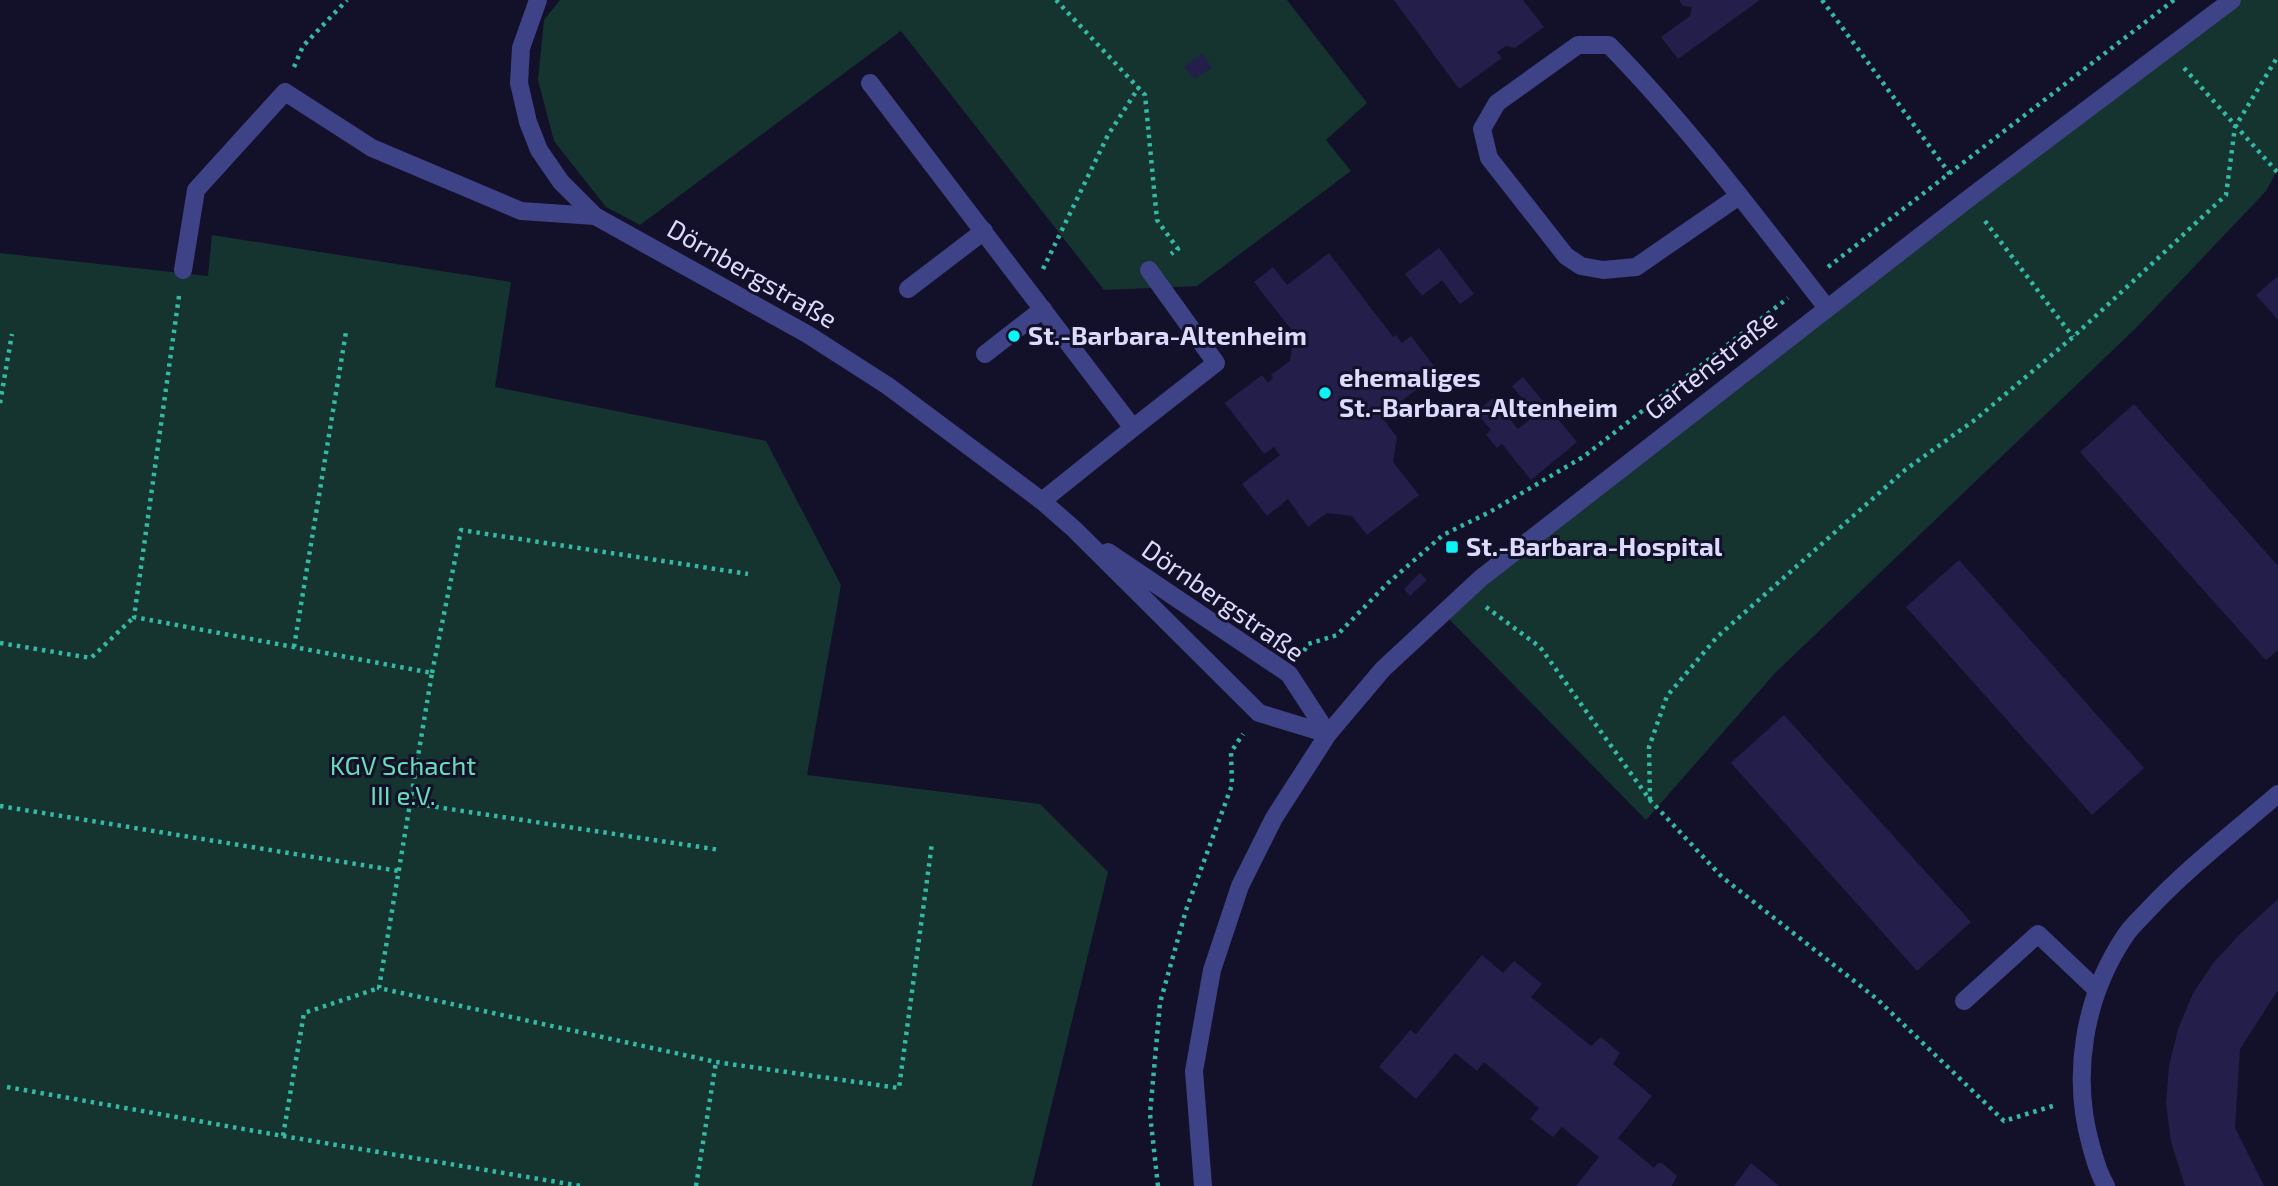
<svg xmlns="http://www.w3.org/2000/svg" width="2278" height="1186" viewBox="0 0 2278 1186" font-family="'Exo 2',sans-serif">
<rect width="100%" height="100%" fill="#131129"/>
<!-- green -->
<path fill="#15332f" d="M 560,0 L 1287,0 L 1367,103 L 1326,140 L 1351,171 L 1197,286 L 1104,290 L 901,31 L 640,225 L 606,207 L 554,141 L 538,80 L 544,20 Z
M 2242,0 L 2278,0 L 2278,169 L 2266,191 L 2136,328 L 1775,673 L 1646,820 L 1446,616 L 1968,206 Z
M 212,235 L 511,282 L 495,387 L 766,441 L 841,585 L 807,775 L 1040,804 L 1108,872 L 1032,1186 L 0,1186 L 0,253 L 208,276 Z"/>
<!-- building -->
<path fill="#231e4a" d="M 1394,0 L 1523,0 L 1544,27 L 1515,48 L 1506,46 L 1497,52 L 1502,58 L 1459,89 Z
M 1679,0 L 1760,0 L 1678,59 L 1661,37 L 1690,16 L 1692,7 L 1683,6 Z
M 1202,54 L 1212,67 L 1194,79 L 1184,66 Z
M 1439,248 L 1474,294 L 1460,304 L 1442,280 L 1422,296 L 1405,274 Z
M 1329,253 L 1393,337 L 1396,335 L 1402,343 L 1411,336 L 1439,373 L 1381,416 L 1397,437 L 1393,462 L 1419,495 L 1367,535 L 1352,516 L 1327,513 L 1308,527 L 1288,499 L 1267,516 L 1242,484 L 1280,455 L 1274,447 L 1264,454 L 1225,403 L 1262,375 L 1268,383 L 1273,378 L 1271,375 L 1290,361 L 1294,333 L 1254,282 L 1273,267 L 1287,285 Z
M 2278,276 L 2278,320 L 2256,295 Z
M 1523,377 L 1577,442 L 1531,480 L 1502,444 L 1497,448 L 1486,435 L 1491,430 L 1476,412 L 1493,398 L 1518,429 L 1536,415 L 1512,386 Z
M 2134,404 L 2278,566 L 2278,650 L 2266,660 L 2080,452 Z
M 1959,560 L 2144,768 L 2092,815 L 1906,607 Z
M 1420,573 L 1427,580 L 1410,596 L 1404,589 Z
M 1784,715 L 1971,922 L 1917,971 L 1731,763 Z
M 2278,899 L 2278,990 L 2240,1049 L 2235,1128 L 2264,1186 L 2185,1186 L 2171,1142 L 2166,1104 L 2169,1066 L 2178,1029 L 2193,993 L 2214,962 L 2240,934 Z
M 1482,955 L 1503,973 L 1514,961 L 1542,984 L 1531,997 L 1591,1046 L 1601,1037 L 1620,1053 L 1613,1064 L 1652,1096 L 1618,1138 L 1654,1168 L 1658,1163 L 1662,1163 L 1677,1176 L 1672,1186 L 1576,1186 L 1599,1157 L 1562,1127 L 1553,1137 L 1530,1119 L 1539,1108 L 1484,1062 L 1477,1071 L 1455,1053 L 1416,1099 L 1379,1067 L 1410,1030 L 1416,1034 Z
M 1751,1163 L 1779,1186 L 1734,1186 Z"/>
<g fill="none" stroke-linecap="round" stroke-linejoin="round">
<!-- path -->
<path stroke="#35b8a5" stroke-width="4.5" stroke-dasharray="3.5 5" stroke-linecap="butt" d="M 1056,0 L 1145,95 L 1157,220 L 1178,249 L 1171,254
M 1822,0 L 1950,174
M 294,67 L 303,46 L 347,0
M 2184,68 L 2278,173
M 1985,221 L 2073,337
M 1828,267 L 2174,0
M 1043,269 L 1108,135 L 1139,87
M 179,296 L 134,617 L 432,673 L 379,988 L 716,1062 L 899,1088 L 932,843
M 0,403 L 12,334
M 1486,607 L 1540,647 L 1650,800 L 1722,877 L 1877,999 L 2004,1121 L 2056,1105
M 0,643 L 91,658 L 134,617
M 294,647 L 346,332
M 1304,651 L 1308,644 L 1337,635 L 1388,583 L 1443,535 L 1488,513 L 1583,457 L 1788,298
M 432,673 L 461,530 L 748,574
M 1650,800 L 1649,747 L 1667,696 L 1717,637 L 1905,470 L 1976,419 L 2073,337 L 2226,195 L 2235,127 L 2278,56
M 410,803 L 720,850
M 0,806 L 399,871
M 7,1087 L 283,1136 L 304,1013 L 379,988
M 283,1136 L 581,1186
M 696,1186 L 716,1062
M 1158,1186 L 1150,1114 L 1160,1003 L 1186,910 L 1232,785 L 1231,752 L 1243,734"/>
<!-- service -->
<path stroke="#3e4286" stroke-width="18" d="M 870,83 L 1133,428 L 1042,501
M 1739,196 L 1636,267 L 1603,270 L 1581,266 L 1566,256 L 1489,158 L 1482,129 L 1497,103 L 1578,45 L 1609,45 C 1688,126 1757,218 1827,308
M 183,270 L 196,190 L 285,92 L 372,148 L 521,211 L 595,216
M 908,289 L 984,231
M 985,354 L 1043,309
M 1133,428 L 1216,363 L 1149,270
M 1964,1001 L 2038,934 L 2097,990"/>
<!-- minor -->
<path stroke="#3e4286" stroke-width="18" d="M 538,0 L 521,48 L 519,83 L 528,122 L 539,150 L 561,182 L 595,216 L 807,334 L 888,386 L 1042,501 L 1074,529 L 1259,713 L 1328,734
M 1108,552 L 1289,674 L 1328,734
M 2106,1186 C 2098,1173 2095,1160 2091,1146 C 2071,1075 2084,997 2125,936 C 2131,926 2142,917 2150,908 C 2189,867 2235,831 2278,794"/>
<!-- tertiary -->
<path stroke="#3e4286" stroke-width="18" d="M 1203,1186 L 1194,1071 L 1212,970 L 1240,886 L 1274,818 L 1328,734 L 1383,669 L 1481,578 L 1968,199 L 2232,0"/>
</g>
<!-- markers -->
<g fill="#0df4f7" stroke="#131129" stroke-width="2.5">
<circle cx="1014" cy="336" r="7"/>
<circle cx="1325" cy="393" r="7"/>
<rect x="1445" y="540" width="14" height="14" rx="3.5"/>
</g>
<g text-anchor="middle" stroke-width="6" stroke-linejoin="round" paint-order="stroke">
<!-- street labels -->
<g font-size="26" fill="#dcdbfe" stroke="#131129">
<text transform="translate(752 274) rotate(30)" y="9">Dörnbergstraße</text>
<text transform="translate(1711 365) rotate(-38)" y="9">Gartenstraße</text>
<text transform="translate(1223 601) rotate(35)" y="9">Dörnbergstraße</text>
</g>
<!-- poi labels -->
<g font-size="26" font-weight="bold" fill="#dcdbfe" stroke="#131129" text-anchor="start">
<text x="1028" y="345">St.-Barbara-Altenheim</text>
<text x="1339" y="387">ehemaliges<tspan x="1339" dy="30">St.-Barbara-Altenheim</tspan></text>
<text x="1466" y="556">St.-Barbara-Hospital</text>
</g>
<!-- park labels -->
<g font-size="26" fill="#68ddb6" stroke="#131129">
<text x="403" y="775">KGV Schacht<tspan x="403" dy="30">III e.V.</tspan></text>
</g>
</g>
</svg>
